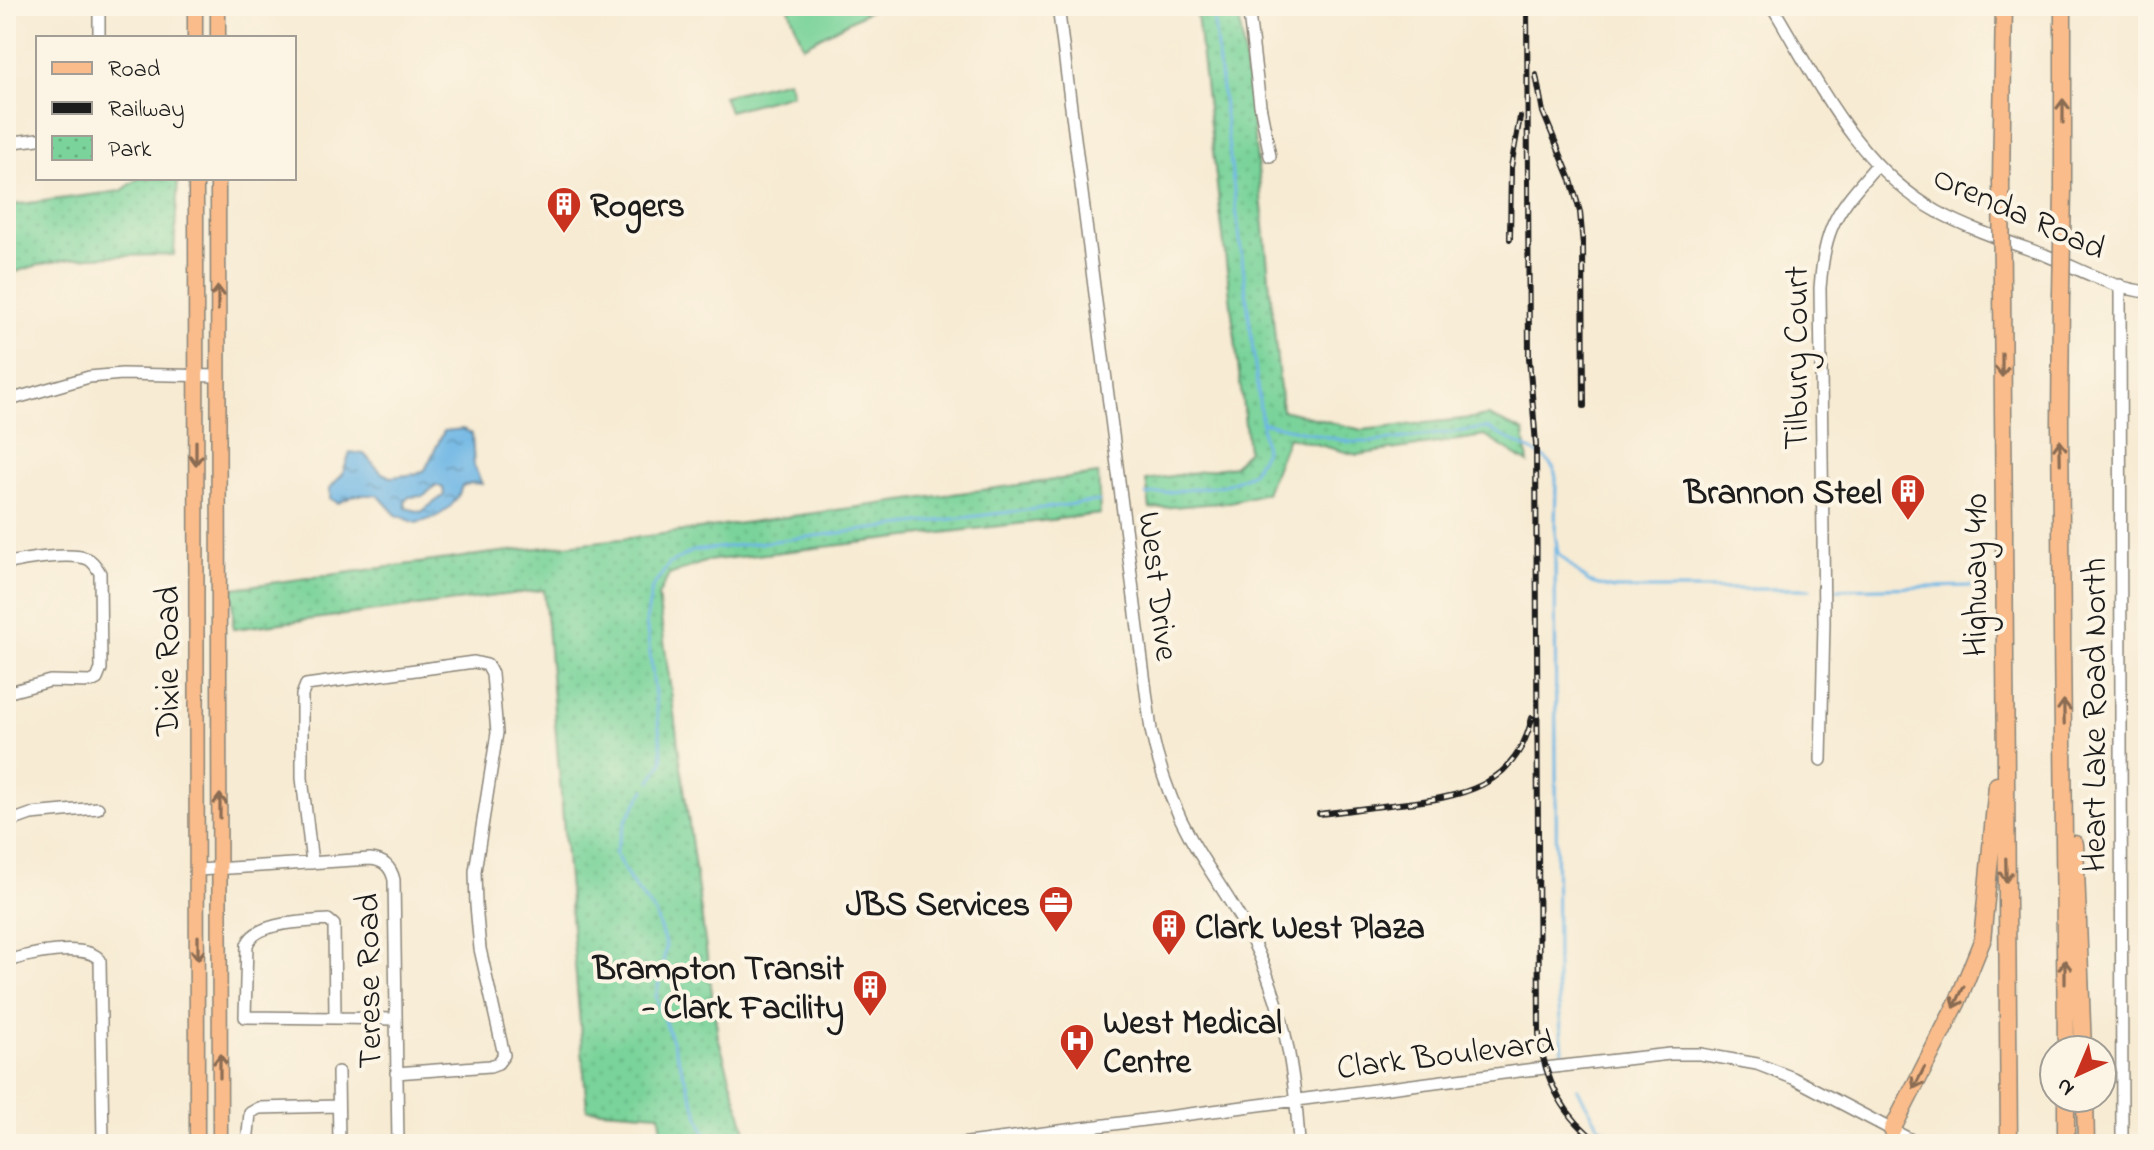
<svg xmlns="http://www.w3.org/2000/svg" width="2154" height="1150" viewBox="0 0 2154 1150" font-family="'Indie Flower',sans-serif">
<defs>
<pattern id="park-dots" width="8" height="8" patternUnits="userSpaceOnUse" patternTransform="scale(2)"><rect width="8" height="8" fill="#79d39a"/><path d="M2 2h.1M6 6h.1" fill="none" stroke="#68b584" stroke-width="1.8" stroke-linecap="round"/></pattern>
<pattern id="water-ripples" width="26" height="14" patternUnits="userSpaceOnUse" patternTransform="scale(2)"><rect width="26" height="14" fill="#6db6e5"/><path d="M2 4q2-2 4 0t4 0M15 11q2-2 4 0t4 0" fill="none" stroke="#5993b9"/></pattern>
</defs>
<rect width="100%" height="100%" fill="#fcf5e5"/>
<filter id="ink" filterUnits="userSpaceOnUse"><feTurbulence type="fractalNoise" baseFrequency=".0125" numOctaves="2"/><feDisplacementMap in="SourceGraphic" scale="16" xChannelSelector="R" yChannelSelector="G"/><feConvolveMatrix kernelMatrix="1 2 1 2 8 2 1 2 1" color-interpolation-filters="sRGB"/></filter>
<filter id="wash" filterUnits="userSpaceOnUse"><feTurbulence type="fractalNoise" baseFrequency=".006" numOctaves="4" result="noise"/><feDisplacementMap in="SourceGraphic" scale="32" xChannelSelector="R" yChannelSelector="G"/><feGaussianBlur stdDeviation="1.8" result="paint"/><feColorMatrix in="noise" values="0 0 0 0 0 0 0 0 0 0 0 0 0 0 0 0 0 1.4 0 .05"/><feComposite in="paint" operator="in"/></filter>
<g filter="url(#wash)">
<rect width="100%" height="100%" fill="#f7ebd3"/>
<!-- green -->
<path fill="#79d39a" stroke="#4a785b" stroke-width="2" d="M 788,6 L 878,6 L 803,46 Z
M 788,80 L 792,94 L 729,111 L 723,96 Z"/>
<!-- park -->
<path fill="url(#park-dots)" stroke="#4a785b" stroke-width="2" d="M 1196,6 L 1238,6 L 1260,185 L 1282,410 L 1362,430 L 1489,416 L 1524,432 L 1528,463 L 1485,436 L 1357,455 L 1288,437 L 1266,493 L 1230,502 L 1150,509 L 1146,480 L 1234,466 L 1248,450 Z
M 139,178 L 178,178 L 174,255 C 117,256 59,253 6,276 L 6,206 L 121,191 Z
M 1098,474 L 1100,514 L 707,561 L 669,575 L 658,596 L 718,1037 L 750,1144 L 663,1144 L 660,1114 L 587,1109 L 544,590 L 233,629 L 233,588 L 492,553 L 648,536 Z"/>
<!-- water -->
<path fill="url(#water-ripples)" stroke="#446980" stroke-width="2" fill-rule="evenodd" d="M 463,429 L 472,434 L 474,466 L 482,484 L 472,483 L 462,486 C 456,508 437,519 416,523 L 396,515 L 378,495 L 356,495 L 338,503 L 330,499 L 330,488 L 343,473 L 350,452 L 364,454 L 382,473 L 391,477 L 417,474 L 425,470 L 444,431 ZM 436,485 L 443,488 L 444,495 L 421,512 L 406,508 L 405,501 L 409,497 L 424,496 Z"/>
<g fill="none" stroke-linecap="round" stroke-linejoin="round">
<!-- stream -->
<path stroke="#6db6e5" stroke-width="3" d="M 1261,422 L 1350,442 L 1373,442 L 1487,428 L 1544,457 L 1554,469 L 1556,478 L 1555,533 L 1558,553 L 1588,582 L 1613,589 L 1810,589
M 1146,495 L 1225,485 L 1251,474 L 1265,451 L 1212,6
M 1555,547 L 1557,985 L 1563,1051
M 1836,589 L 1971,586
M 2138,736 L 2148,746
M 651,781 L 663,761 L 646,621 L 652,588 L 669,564 L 693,551 L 1099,501
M 645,790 L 626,820 L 615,853 L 631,882 L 655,913 L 666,947 L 656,997 L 709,1144
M 1577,1088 L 1599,1126 L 1630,1144"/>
</g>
</g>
<g filter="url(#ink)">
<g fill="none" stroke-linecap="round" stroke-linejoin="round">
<!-- minor casing -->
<g stroke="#8a8478" stroke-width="14">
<path id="minor" d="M 99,6 L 99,38
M 1058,6 L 1151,730 C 1159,768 1172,805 1191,839 C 1209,871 1231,900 1248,932 C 1283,999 1295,1070 1299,1144
M 1248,6 L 1260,105 L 1270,156
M 1772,6 C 1818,82 1857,167 1938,212 C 1972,230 2009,242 2045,255 C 2078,268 2113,289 2148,292
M 6,143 L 38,139
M 2120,285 L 2122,1144
M 6,401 L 89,377 L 122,374 L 218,376
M 6,564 C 25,559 71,552 88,559 C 94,562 97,568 100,573 L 101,669 L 97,679 L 91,682 L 50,681 L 6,693
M 1821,760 L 1824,622 L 1820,288 C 1825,225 1836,212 1876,166
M 6,823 L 31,814 L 98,808
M 312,863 L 302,778 L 302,695 L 306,685 L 474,662 L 487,665 L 492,674 L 497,733 L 475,871 L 476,905 L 480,949 L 504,1055 L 498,1063 L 490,1066 L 396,1073
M 198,870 L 370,859 C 384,860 391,867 394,880 L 398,1144
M 6,962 C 25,954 86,942 100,960 L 103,1144
M 335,1018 L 245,1017 L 247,945 C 255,921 307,922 328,920 L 334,925 L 335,1018 L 395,1019
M 338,1072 L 339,1144
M 247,1144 L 250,1113 L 259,1108 L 338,1106
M 455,1144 L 455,1143
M 960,1144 L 1527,1070 L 1670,1054 L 1700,1054 L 1757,1064 L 1793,1078 L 1919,1144"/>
</g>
<!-- major casing -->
<g stroke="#8a8478" stroke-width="17">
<path id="major" d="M 195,6 L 195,38
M 218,6 L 218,38
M 196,178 L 197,1144
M 218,178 L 220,1144"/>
</g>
<!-- highway casing -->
<g stroke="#8a8478" stroke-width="19">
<path id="highway" d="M 2001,180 L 2004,6
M 2063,189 L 2063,6
M 2002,287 L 2009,1144
M 2061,295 L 2060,424 L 2066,1050
M 2075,844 L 2083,1050
M 2066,1098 L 2066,1144
M 2085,1098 L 2086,1144
M 1892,1130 L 1957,1003 L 1982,941 L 1997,785"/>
</g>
<!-- minor -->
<use href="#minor" stroke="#fff" stroke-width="11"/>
<!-- major -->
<use href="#major" stroke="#f9bc8a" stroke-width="14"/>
<!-- highway -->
<use href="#highway" stroke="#f9bc8a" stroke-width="16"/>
<!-- rail casing -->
<g stroke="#1c1c1c" stroke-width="6">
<path id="rail" d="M 1527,6 L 1529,358 L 1536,444 L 1539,1034 C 1544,1079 1563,1117 1601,1144
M 1536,75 L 1543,112 L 1571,180 L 1580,212 L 1583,245 L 1584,406
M 1510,239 L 1511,167 L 1520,117
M 1319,814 C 1346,811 1372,807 1399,804 C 1460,797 1516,788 1532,718"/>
</g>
<!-- rail -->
<use href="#rail" stroke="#fcf5e5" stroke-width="3" stroke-dasharray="9" stroke-linecap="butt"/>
<!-- highway-bridge casing -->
<g stroke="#8a8478" stroke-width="19" stroke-linecap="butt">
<path id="highway-bridge" d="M 2001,180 L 2002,287
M 2061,295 L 2063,189"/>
</g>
<!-- highway-bridge -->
<use href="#highway-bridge" stroke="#f9bc8a" stroke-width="16"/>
</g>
<!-- one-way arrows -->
<defs><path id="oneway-shaft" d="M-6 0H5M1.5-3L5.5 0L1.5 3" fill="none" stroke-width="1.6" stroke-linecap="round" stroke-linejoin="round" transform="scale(2)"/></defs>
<g stroke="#8a6c53">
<use href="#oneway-shaft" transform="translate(2063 111) rotate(-90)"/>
<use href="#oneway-shaft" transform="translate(218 298) rotate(-90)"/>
<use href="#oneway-shaft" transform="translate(2002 365) rotate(90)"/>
<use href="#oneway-shaft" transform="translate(2060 452) rotate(-91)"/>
<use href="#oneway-shaft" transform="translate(196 453) rotate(90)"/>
<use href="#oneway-shaft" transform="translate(2064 712) rotate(-91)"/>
<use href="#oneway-shaft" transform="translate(220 806) rotate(-90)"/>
<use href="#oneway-shaft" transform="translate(2006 870) rotate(89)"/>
<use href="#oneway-shaft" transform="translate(198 948) rotate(90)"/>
<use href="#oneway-shaft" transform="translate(2065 972) rotate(-90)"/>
<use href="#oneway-shaft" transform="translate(1959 997) rotate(115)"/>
<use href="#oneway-shaft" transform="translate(220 1066) rotate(-90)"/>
<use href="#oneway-shaft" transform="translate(1919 1078) rotate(117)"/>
</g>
</g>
<!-- icons -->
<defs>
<g id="building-pin" transform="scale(1.8)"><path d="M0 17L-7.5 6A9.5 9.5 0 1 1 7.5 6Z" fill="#c8321e" stroke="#fcf5e5"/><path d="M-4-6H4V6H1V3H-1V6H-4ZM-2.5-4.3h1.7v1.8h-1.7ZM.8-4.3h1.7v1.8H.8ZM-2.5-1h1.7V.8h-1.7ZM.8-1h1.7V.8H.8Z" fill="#fff"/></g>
<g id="office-pin" transform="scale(1.8)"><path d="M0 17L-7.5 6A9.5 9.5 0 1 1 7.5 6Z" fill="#c8321e" stroke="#fcf5e5"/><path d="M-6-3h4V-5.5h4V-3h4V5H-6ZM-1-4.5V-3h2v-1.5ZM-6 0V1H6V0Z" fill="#fff"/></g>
<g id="hospital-pin" transform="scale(1.8)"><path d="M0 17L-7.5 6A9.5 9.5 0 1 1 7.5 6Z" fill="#c8321e" stroke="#fcf5e5"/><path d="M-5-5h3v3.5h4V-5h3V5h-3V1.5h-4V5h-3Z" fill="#fff"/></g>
</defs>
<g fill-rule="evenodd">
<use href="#building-pin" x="564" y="204"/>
<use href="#building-pin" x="1908" y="491"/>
<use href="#office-pin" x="1056" y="903"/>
<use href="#building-pin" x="1169" y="926"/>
<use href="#building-pin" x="870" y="987"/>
<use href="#hospital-pin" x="1077" y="1041"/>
</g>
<g text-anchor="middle" stroke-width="8" stroke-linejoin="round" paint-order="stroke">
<!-- poi labels -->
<g font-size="34" font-weight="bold" fill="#1c1c1c" stroke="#fcf5e5" text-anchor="start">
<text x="590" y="216">Rogers</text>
<text x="1882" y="503" text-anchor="end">Brannon Steel</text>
<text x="1030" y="915" text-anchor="end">JBS Services</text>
<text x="1195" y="938">Clark West Plaza</text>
<text x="844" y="979" text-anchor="end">Brampton Transit<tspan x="844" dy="39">- Clark Facility</tspan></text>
<text x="1103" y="1033">West Medical<tspan x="1103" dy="39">Centre</tspan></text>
</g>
<!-- street labels -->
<g font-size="34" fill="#1c1c1c" stroke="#fcf5e5">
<text transform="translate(2020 211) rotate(24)" y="12">Orenda Road</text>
<text transform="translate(1795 358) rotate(-90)" y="12">Tilbury Court</text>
<text transform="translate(1974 575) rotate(-90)" y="12">Highway 410</text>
<text transform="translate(1160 586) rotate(83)" y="12">West Drive</text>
<text transform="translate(166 661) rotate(-90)" y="12">Dixie Road</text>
<text transform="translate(2093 715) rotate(-90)" y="12">Heart Lake Road North</text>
<text transform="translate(367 981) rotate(-91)" y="12">Terese Road</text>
<text transform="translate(1445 1053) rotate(-7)" y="12">Clark Boulevard</text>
</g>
</g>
<!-- margin -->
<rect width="2154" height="1150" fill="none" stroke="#fcf5e5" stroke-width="32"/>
<!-- legend -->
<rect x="36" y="36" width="260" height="144" fill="#fcf5e5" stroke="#a29e95" stroke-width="2"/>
<rect x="52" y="62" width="40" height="12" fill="#f9bc8a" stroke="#a29e95" stroke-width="2"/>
<text x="108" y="76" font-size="24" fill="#1c1c1c">Road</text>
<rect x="52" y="102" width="40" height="12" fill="#1c1c1c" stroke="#a29e95" stroke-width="2"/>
<text x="108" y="116" font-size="24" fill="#1c1c1c">Railway</text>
<rect x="52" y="136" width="40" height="24" fill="url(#park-dots)" stroke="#a29e95" stroke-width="2"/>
<text x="108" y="156" font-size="24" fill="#1c1c1c">Park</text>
<!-- north arrow -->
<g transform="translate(2078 1074) rotate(224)"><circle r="38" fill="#fcf5e5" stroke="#a29e95" stroke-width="2"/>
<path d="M0-6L14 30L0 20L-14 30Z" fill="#c8321e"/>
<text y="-12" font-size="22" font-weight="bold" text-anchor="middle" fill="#1c1c1c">N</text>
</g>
</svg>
